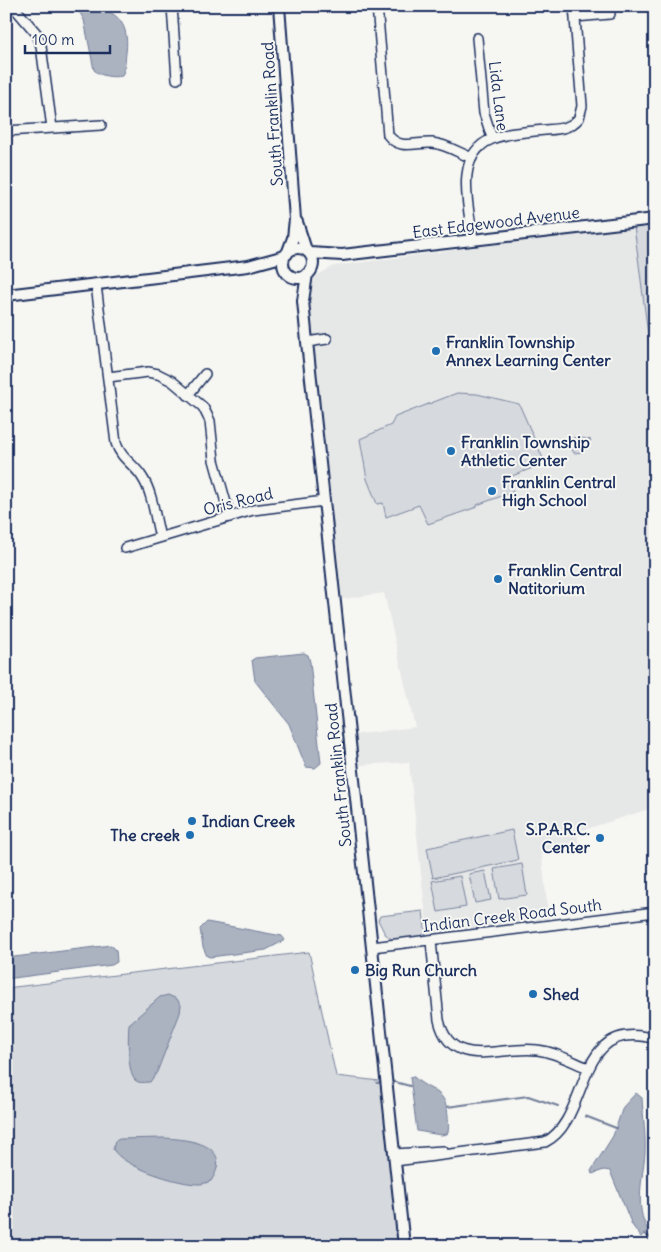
<svg xmlns="http://www.w3.org/2000/svg" width="661" height="1252" viewBox="0 0 661 1252" font-family="Delius,sans-serif">
<rect width="100%" height="100%" fill="#f6f6f2"/>
<filter id="ink" filterUnits="userSpaceOnUse"><feTurbulence type="fractalNoise" baseFrequency=".02" numOctaves="2"/><feDisplacementMap in="SourceGraphic" scale="10" xChannelSelector="R" yChannelSelector="G"/><feConvolveMatrix kernelMatrix="1 2 1 2 8 2 1 2 1" color-interpolation-filters="sRGB"/></filter>
<g filter="url(#ink)">
<!-- built -->
<path fill="#e6e7e7" d="M 634,226 L 655,389 L 655,807 L 577,832 L 579,846 L 541,850 L 549,921 L 428,936 L 409,762 L 358,765 L 354,735 L 415,727 L 384,593 L 342,599 L 308,291 L 316,276 L 334,266 Z"/>
<!-- green -->
<path fill="#d6d9dd" stroke="#78849e" d="M 655,219 L 655,389 L 634,226 Z
M 457,393 L 477,394 L 519,404 L 545,463 L 507,478 L 513,492 L 477,505 L 477,507 L 428,524 L 419,505 L 386,517 L 383,503 L 377,504 L 367,479 L 360,439 L 391,425 L 395,417 Z
M 577,437 L 591,440 L 582,452 L 574,453 L 566,440 Z
M 512,830 L 518,860 L 433,878 L 427,848 Z
M 522,864 L 527,895 L 499,899 L 494,869 Z
M 485,871 L 491,900 L 475,903 L 469,874 Z
M 460,876 L 466,907 L 438,912 L 432,881 Z
M 423,911 L 426,936 L 394,941 L 385,934 L 378,920 L 380,916 Z
M 309,952 L 336,1076 L 380,1081 L 400,1246 L 6,1246 L 6,988 Z"/>
<!-- water -->
<path fill="#abb2c0" stroke="#717e99" d="M 76,6 C 109,6 131,16 126,53 C 125,61 125,69 122,76 C 113,78 100,76 94,70 L 84,20 Z
M 304,653 L 308,655 L 310,662 L 321,763 L 315,768 L 306,767 L 289,724 L 255,681 L 252,660 L 255,658 Z
M 207,922 L 282,936 L 285,940 L 266,950 L 210,957 L 207,956 L 203,947 L 200,929 Z
M 111,945 L 116,950 L 117,962 L 112,965 L 6,979 L 6,958 Z
M 168,995 L 177,999 L 181,1005 L 180,1013 L 157,1072 L 150,1082 C 146,1082 139,1084 135,1080 C 127,1072 128,1035 129,1024 L 160,997 Z
M 410,1077 L 414,1077 C 430,1093 445,1087 448,1115 C 448,1122 450,1128 447,1134 L 441,1135 L 417,1131 Z
M 636,1093 L 642,1098 C 643,1116 646,1135 645,1153 C 643,1178 634,1207 648,1230 L 641,1237 L 632,1225 L 610,1171 L 604,1170 L 592,1174 L 591,1171 L 613,1136 L 623,1107 Z
M 163,1138 C 188,1139 235,1144 211,1181 C 208,1182 203,1184 200,1184 C 180,1185 121,1166 113,1149 L 115,1141 L 120,1139 Z"/>
<g fill="none" stroke-linecap="round" stroke-linejoin="round">
<!-- stream -->
<path stroke="#717e99" stroke-width="2" d="M 391,1081 L 410,1086
M 377,1083 L 384,1082
M 447,1107 L 528,1096 L 558,1106
M 585,1116 L 616,1128
M 644,1234 L 655,1240"/>
<!-- minor casing -->
<g stroke="#1b2f5e" stroke-width="12">
<path id="minor" d="M 13,6 L 37,34 L 41,46 L 52,128
M 172,6 L 177,79
M 377,6 L 388,135 C 400,151 415,142 432,143 C 446,144 459,153 472,158
M 575,17 L 610,14
M 477,38 L 484,113 L 492,138
M 6,131 L 101,125
M 473,239 C 469,208 453,155 492,139 C 508,132 528,132 545,130 C 558,129 570,129 579,118 L 582,106 L 574,6
M 96,285 L 116,443 C 121,459 134,464 142,477 C 153,493 155,519 160,537
M 307,342 L 327,339
M 108,377 L 148,372 L 158,374 L 172,381 L 203,407 L 210,421 L 214,460 L 230,517
M 188,395 L 205,374
M 125,548 L 253,510 L 324,501
M 431,941 L 439,1020 C 451,1072 501,1045 537,1050 C 555,1052 571,1061 588,1068
M 372,947 L 655,912
M 394,1154 L 443,1151
M 395,1161 L 545,1142 C 592,1119 573,1015 655,1039"/>
</g>
<!-- major casing -->
<g stroke="#1b2f5e" stroke-width="14">
<path id="major" d="M 279,6 L 295,219 L 293,238 L 287,254
M 297,222 L 306,250
M283 263a15 15 0 1 1 30 0a15 15 0 1 1-30 0Z
M 310,253 L 342,255 L 655,219
M 307,274 L 303,301 L 307,342 L 404,1246
M 6,295 L 248,266 L 285,256"/>
</g>
<!-- minor -->
<use href="#minor" stroke="#f6f6f2" stroke-width="9"/>
<!-- major -->
<use href="#major" stroke="#f6f6f2" stroke-width="10"/>
</g>
</g>
<!-- markers -->
<g fill="#1f6fb2" stroke="#f6f6f2" stroke-width="2">
<circle cx="436" cy="351" r="5"/>
<circle cx="451" cy="451" r="5"/>
<circle cx="492" cy="491" r="5"/>
<circle cx="498" cy="579" r="5"/>
<circle cx="192" cy="821" r="5"/>
<circle cx="190" cy="835" r="5"/>
<circle cx="600" cy="838" r="5"/>
<circle cx="355" cy="970" r="5"/>
<circle cx="533" cy="994" r="5"/>
</g>
<g text-anchor="middle" stroke-width="4" stroke-linejoin="round" paint-order="stroke">
<!-- street labels -->
<g font-size="16" fill="#1b2f5e" stroke="#f6f6f2">
<text transform="translate(499 96) rotate(83)" y="6">Lida Lane</text>
<text transform="translate(272 114) rotate(-94)" y="6">South Franklin Road</text>
<text transform="translate(496 222) rotate(-7)" y="6">East Edgewood Avenue</text>
<text transform="translate(238 501) rotate(-14)" y="6">Oris Road</text>
<text transform="translate(338 775) rotate(-96)" y="6">South Franklin Road</text>
<text transform="translate(512 915) rotate(-7)" y="6">Indian Creek Road South</text>
</g>
<!-- poi labels -->
<g font-size="16" font-weight="bold" fill="#1b2f5e" stroke="#f6f6f2" text-anchor="start">
<text x="446" y="348">Franklin Township<tspan x="446" dy="18">Annex Learning Center</tspan></text>
<text x="461" y="448">Franklin Township<tspan x="461" dy="18">Athletic Center</tspan></text>
<text x="502" y="488">Franklin Central<tspan x="502" dy="18">High School</tspan></text>
<text x="508" y="576">Franklin Central<tspan x="508" dy="18">Natitorium</tspan></text>
<text x="202" y="827">Indian Creek</text>
<text x="590" y="835" text-anchor="end">S.P.A.R.C.<tspan x="590" dy="18">Center</tspan></text>
<text x="180" y="841" text-anchor="end">The creek</text>
<text x="365" y="976">Big Run Church</text>
<text x="543" y="1000">Shed</text>
</g>
</g>
<!-- margin -->
<rect width="661" height="1252" fill="none" stroke="#f6f6f2" stroke-width="25"/>
<rect x="12" y="12" width="636" height="1227" fill="none" stroke="#1b2f5e" stroke-width="2" filter="url(#ink)"/>
<!-- scale -->
<path d="M25 45v8h85v-8" fill="none" stroke="#1b2f5e" stroke-width="2.5"/>
<text x="32" y="45" font-size="15" fill="#1b2f5e" stroke="#f6f6f2" stroke-width="4" paint-order="stroke">100 m</text>
</svg>
